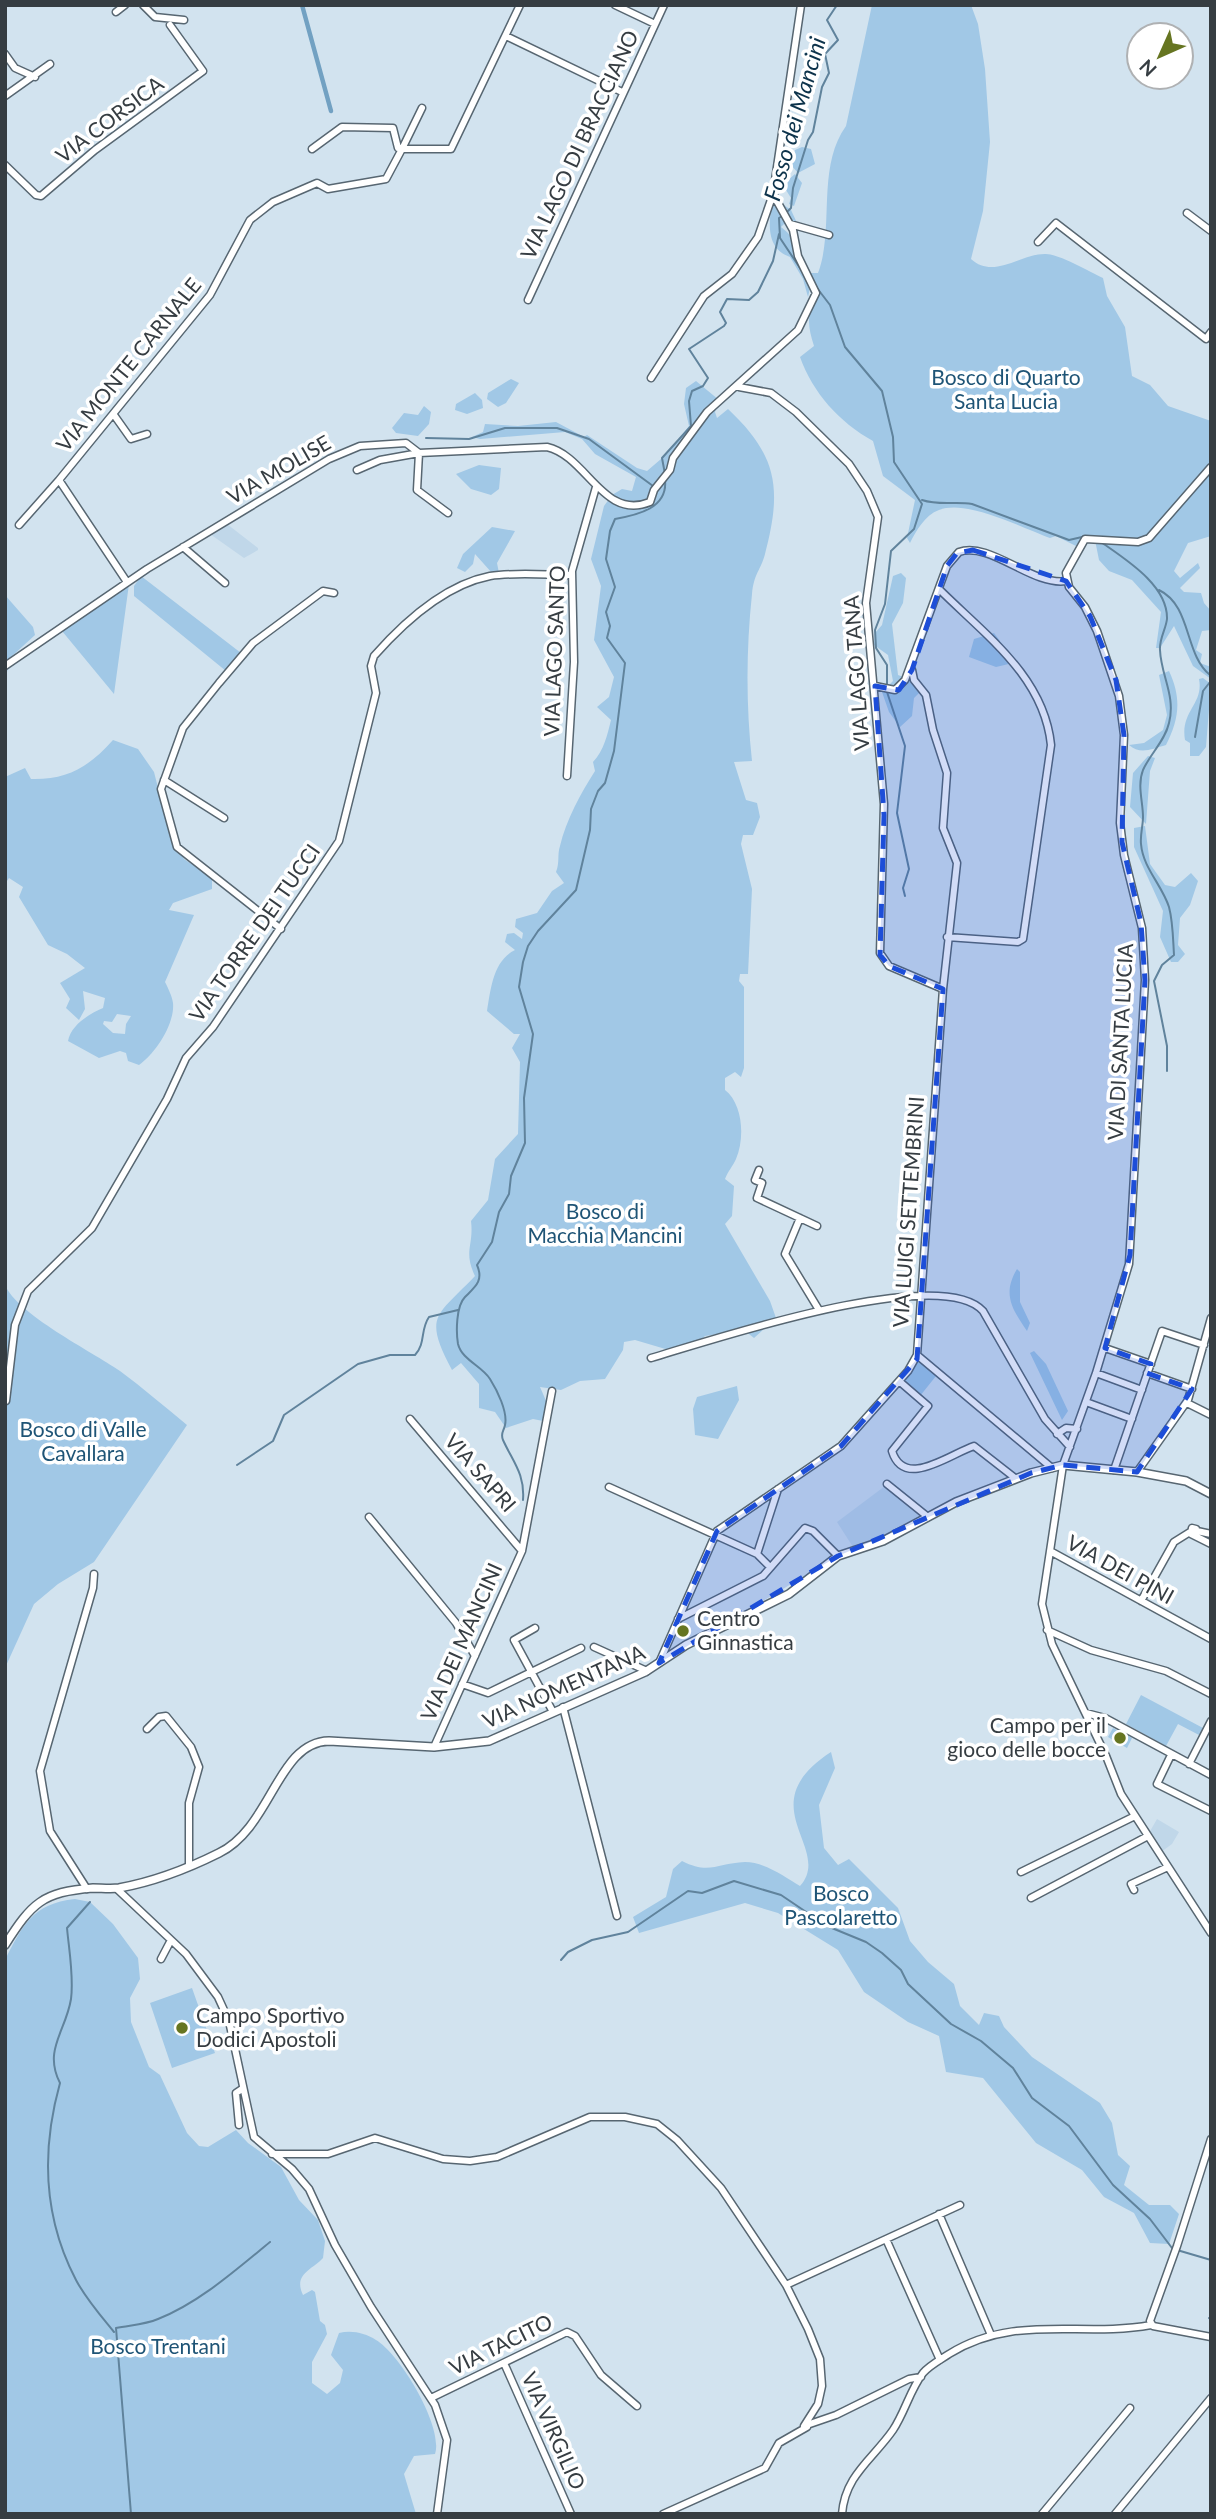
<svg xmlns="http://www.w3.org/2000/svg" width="1216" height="2519" viewBox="0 0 1216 2519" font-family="Lato,sans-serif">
<rect width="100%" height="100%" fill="#d2e3ef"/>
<!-- built -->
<path fill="#c0d7e9" d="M 227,524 L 258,548 L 258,550 L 244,558 L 210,534 Z
M 885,1486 L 921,1516 L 890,1533 L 853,1547 L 837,1522 Z
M 1157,1819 L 1179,1832 L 1172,1844 L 1161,1852 L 1149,1833 Z"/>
<!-- green -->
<path fill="#a1c8e6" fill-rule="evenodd" d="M 872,5 L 971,5 L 978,24 L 985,69 L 990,142 L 983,211 L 971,259 C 994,280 1021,253 1046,254 C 1059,254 1090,272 1103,278 L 1107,296 L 1125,327 L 1132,376 L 1150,385 L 1168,406 L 1211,421 L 1211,536 L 1188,543 L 1174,571 L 1180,578 L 1198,563 L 1200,568 L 1180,588 L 1184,592 L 1201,593 L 1204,603 L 1211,611 L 1211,630 L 1202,631 L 1196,650 L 1202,654 L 1200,663 L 1211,667 L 1211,679 L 1193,666 L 1174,626 L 1160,648 L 1156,648 L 1161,612 L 1132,580 L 1109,571 L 1099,560 L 1094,535 L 1084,537 L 1076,546 L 1056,536 L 1050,538 C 1022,528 967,499 939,510 C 925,515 916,531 910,543 L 907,538 L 915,500 L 883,476 L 873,441 C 839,422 813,393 800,357 L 814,346 C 808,327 806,315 816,298 L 810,288 L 808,297 L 803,279 L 790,257 C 767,249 768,225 772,204 L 781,203 L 791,210 L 797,223 L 791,229 L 784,224 L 781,227 C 793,236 798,245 796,261 L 810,273 L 818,273 C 835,228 816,168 846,126 Z
M 802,147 L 811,149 L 815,164 L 798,173 L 791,165 L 795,150 Z
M 795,174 L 802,183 L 794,206 L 789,204 L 791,198 L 786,190 L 788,180 Z
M 511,379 L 519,383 L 506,403 L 498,407 L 487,399 L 488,393 Z
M 696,381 L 719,400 L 715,412 L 717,418 L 728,409 C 778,456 782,489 765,554 C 761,570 754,573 752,594 C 746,650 746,706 752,761 L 734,762 L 746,800 L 757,803 L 760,817 L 753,835 L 743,835 L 741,844 L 752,889 L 748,974 L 740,974 L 739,981 L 744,987 L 744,1068 L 741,1077 L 735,1072 L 725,1078 L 725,1090 C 743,1104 745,1138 736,1159 C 733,1166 728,1171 725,1179 L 734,1186 L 732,1216 L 725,1224 L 770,1301 L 776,1318 L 754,1338 L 744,1330 L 705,1336 L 696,1345 L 679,1353 L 635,1340 L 624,1342 L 623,1350 L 605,1379 L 580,1381 L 561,1390 L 540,1387 L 550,1410 L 548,1422 L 533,1419 L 506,1428 L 495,1412 L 479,1408 L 479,1384 L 461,1363 L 452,1370 C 423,1315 436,1317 475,1276 C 463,1251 474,1246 471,1221 L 488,1200 L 495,1159 L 518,1134 L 520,1062 L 512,1048 L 520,1034 L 514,1034 L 487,1011 C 491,988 493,961 515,950 L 505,942 L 507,934 L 514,933 L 522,939 L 523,933 L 515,927 L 516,919 L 537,913 L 552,891 L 564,883 L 556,872 C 560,862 557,855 560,846 C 566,820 581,793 595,771 L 593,762 C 604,750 607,736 611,720 L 597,707 L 609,697 L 614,677 L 594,640 L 601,586 L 591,559 L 604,506 L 612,495 L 622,489 L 632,491 L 636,477 L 595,454 L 582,439 L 565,432 L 480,439 L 472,437 L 483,432 L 485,424 L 518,426 L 556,422 L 584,437 L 587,435 L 637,468 L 647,471 L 668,453 L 689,426 L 684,404 L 686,388 Z
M 475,393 L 482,400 L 483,408 L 467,414 L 455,410 L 456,404 Z
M 424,406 L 431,412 L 429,424 L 418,436 L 396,433 L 392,428 L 404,413 L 418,415 Z
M 479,465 L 501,468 L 499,489 L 491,495 L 471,489 L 456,474 Z
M 492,527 L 515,531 L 497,563 L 499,573 L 492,573 L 475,554 L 473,564 L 465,572 L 457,568 L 463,554 Z
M 901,573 L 906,578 L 903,603 L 892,624 L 898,675 L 906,678 L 920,692 L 914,698 L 912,716 L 900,727 L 889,712 L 882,692 L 893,681 L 888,655 L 874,645 L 875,633 L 882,625 L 893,576 Z
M 141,576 L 241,653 L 226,671 L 134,596 L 134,586 Z
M 129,584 L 114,694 L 62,631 Z
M 5,595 L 33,627 L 35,635 L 11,657 L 7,672 Z
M 994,633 L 1000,641 L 998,647 L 1013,663 L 996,667 L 969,657 L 974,639 Z
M 1169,671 C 1182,699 1179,719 1166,745 C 1152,749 1140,755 1129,745 L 1144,743 L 1163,730 L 1167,715 L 1159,675 Z
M 1203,678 L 1211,684 L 1206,747 L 1199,756 L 1190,756 L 1190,743 L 1185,740 C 1180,711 1204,704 1199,679 Z
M 113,740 L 138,749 L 154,772 L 169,831 L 184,859 L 212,878 L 212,889 L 173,903 L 169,910 L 194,915 L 165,982 C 168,988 172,996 173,1003 C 175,1024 155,1054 139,1065 L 128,1061 L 126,1053 L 120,1051 L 99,1058 L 68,1041 C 71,1025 89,1014 103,1008 L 105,998 L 83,991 L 85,1009 L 79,1020 L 66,1008 L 70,999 L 60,983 L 85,968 L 67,954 L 48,945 L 19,897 L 23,887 L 9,878 L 5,884 L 5,777 L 25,768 L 31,779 C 67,780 89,767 113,740 ZM 117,1014 L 131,1016 L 126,1024 L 125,1034 L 113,1033 L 103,1024 L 104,1021 L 112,1022 Z
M 1148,756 L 1155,758 L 1150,771 L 1146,824 L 1130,807 L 1133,773 Z
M 1145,826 L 1150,864 L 1165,885 L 1175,887 L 1191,873 L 1198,881 L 1190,905 L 1180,918 L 1178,945 L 1185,954 L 1178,962 L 1171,962 L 1160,937 L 1163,911 L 1134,847 L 1134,828 Z
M 1017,1269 L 1020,1272 L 1020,1302 L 1030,1323 L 1027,1331 C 1012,1309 1002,1294 1017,1269 Z
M 5,1285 C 17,1314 91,1351 120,1371 C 143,1388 165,1407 187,1425 L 94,1562 L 58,1584 L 34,1604 L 5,1668 Z
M 1034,1351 L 1046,1364 L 1068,1411 L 1062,1420 L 1030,1353 Z
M 918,1361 L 936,1376 L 920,1396 L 902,1381 Z
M 737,1386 L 739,1400 L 718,1439 L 695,1435 L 693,1409 L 697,1397 Z
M 1141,1695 L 1203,1728 L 1199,1735 L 1178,1724 L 1166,1746 L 1126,1724 Z
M 1113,1728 L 1132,1738 L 1127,1748 L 1108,1737 Z
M 831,1752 L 835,1768 L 819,1805 L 824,1848 L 838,1865 L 849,1859 L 898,1908 L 910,1941 L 928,1962 L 954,1984 L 960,2006 L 979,2025 L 984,2013 L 999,2016 L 1004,2027 L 1032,2057 L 1100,2103 L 1112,2123 L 1118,2155 L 1130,2166 L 1124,2185 L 1149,2205 L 1170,2205 L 1179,2214 L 1169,2244 L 1150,2243 L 1134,2213 L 1104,2197 L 1082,2170 L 1036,2143 L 983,2078 L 946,2072 L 939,2036 L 908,2022 L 864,1992 L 838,1950 L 778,1913 L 745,1903 L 639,1933 L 633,1917 L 666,1897 L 673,1869 L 682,1861 C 709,1875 718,1863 745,1862 C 765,1862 785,1877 800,1886 C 834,1848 748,1806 831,1752 Z
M 75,1899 L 90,1902 L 113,1924 L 138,1958 L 140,1979 L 130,1998 L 131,2022 L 149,2067 L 160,2075 L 187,2133 L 199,2146 L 208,2147 L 236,2130 L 248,2143 L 281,2167 L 299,2200 L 318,2220 L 325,2241 L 323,2258 C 312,2270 293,2274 303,2295 L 312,2290 L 315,2292 L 320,2321 L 325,2325 L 327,2334 L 312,2362 L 312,2383 L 327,2394 L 340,2383 L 343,2370 L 331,2355 L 339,2333 C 352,2330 365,2333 376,2340 C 400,2354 444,2427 435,2454 L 414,2456 L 404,2474 L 416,2514 L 5,2514 L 5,1960 C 23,1925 32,1904 75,1899 Z
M 192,1988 L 215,2053 L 172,2068 L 150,2003 Z"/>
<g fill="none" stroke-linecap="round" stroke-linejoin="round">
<!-- stream -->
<path stroke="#60839c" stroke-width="2" d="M 786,213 L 791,208 L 793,188 L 808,140 L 813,132 L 822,87 L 829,73 L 825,54 L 838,40 L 827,20 L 837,5
M 782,216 L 779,218 L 780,238 L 806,277
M 817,288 L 830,305 L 845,347 L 882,391 L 893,437 L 894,462 L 922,504 L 914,529 L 891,551 L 885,604 L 875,630 L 876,648 L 887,665 L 887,686
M 426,438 L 469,439 L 505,428 L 557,428 L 589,439 L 653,486
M 665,474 L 662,458 L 691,426 L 689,401 L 692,391 L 703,386 L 708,378 L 689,349 L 724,326 L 726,323 L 720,312 L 727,299 L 749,300 L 758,292 L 773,261 L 779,234
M 922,500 C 940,506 955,501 972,504 L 1069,540 L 1082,537
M 1101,542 C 1125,559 1168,585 1167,619 C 1166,629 1159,639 1160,650 C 1161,676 1176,696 1169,723 C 1165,741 1150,754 1143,770 C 1137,785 1143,802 1143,817 C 1143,826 1140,835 1141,844 C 1143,868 1162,885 1169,907 C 1173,922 1173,939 1174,955 L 1162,965 L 1154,981 L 1167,1046 L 1167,1071
M 1159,590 C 1192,606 1184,654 1210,675 L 1210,682 L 1203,691 L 1195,737
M 887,692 L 905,746 L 897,813 L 909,869 L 903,888 L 905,896
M 237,1465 L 273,1441 L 284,1415 L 358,1364 L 390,1355 L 415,1355 C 426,1343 420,1330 429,1317 L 458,1310
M 523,1500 C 525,1474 513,1462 503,1440 C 500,1433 504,1431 505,1425 C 508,1412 497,1390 490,1379 C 482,1366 462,1360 458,1344 C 456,1332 456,1306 465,1297 C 475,1287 484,1281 477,1265 L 492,1242 L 499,1212 L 509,1194 L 511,1176 L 525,1143 L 524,1098 L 533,1034 L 519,987 L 523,962 L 528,946 L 538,931 L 576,890 L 590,830 L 591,809 L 598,791 L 605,783 L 614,751 L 625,663 L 607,638 L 610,626 L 606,612 L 615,587 L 606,559 L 610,531 L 615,519 C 638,515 668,508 665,480
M 90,1902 L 67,1928 C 69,1950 74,1977 71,1999 C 66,2031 43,2050 60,2083 C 41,2151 43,2217 76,2280 C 86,2299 101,2316 114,2332
M 561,1960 L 568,1952 L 592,1940 L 628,1932 L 688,1891 L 702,1893 L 734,1881 L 781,1895 L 827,1926 L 866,1942 L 882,1953 L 901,1970 L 908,1984 L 951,2024 L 981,2041 L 1013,2068 L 1032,2098 L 1069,2126 L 1113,2185 L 1150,2219 L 1172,2248
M 1177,2250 L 1211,2260
M 1209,2318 L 1211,2319
M 131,2514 L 116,2328 C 130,2325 144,2325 158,2319 C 199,2303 237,2269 270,2242"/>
<!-- canal -->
<path stroke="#72a1c2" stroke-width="4.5" d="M 302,5 L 331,111"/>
<!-- minor casing -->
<g stroke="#576671" stroke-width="9">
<path id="minor" d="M 143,5 L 155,17 L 184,20
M 615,5 L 655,24
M 116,12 L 125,5
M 506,36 L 622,92
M 5,54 L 15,68 L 35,77
M 5,96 L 50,64
M 312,149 L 342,127 L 393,128 L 398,148
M 402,149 L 422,108
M 5,165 L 36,195 L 41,196 L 95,150 L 203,71 L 170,25
M 1187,213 L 1211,231
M 790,224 L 829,235
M 1038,242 L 1056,223 L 1206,339 L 1211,332
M 528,300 L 664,5
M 651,378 L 704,296 L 732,274 L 758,237 L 773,194
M 739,387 L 771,393 L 796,412 L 849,464 L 867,491 L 878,517 L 866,603 L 884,804 L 880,953 L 889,966 L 943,989
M 114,415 L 131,439 L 147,434
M 419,453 L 417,490 L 448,513
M 1211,467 L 1149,538 L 1138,542 L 1085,539 L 1066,573 L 1069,587 L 1085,607 L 1097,631 L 1119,696 L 1124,735 L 1120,823 L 1124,855 L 1142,928 L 1145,980 L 1129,1264 L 1096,1373 L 1063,1465 L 1042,1604 L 1052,1644 L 1106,1756 L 1121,1794 L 1211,1933
M 357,470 L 380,460 L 419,453
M 19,525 L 59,480
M 183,547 L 225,583
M 127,582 L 59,480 L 210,295 L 250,220 L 273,202 L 317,183 L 328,189 L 386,179 L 402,149 L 451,149 L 520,5
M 939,589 C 984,634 1044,676 1051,745 L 1023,939 L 1018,942 L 947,937
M 5,666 L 147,569 L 329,459 L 360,446 L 406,443 L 419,453 L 547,447 C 587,456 603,521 650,502 L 654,490 L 670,470 L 673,458 L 707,412 L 798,330 L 816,293 L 798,256 L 793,230 L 773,194 L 801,5
M 875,686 L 895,690 L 905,680 L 947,566 L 959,552 C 990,541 1032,586 1066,581
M 567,776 L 574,662 L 572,571 L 596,487
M 164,780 L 224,818
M 281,929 L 177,847 L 161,789 L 183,728 L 219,683 L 253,643 L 323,591 L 334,593
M 759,1170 L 755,1180 L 762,1183 L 757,1198 L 817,1226
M 800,1218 L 785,1254 L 819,1310
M 1105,1348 L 1151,1364
M 917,1355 L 1052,1468
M 651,1358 C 709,1341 940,1263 983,1311 L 1045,1419 L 1070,1447
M 1096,1373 L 1142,1390
M 1147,1373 L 1192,1389
M 899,1381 L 928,1406 L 892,1451 C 904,1490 950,1454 974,1446 L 1015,1478
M 6,1401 L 15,1325 L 28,1291 L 92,1228 L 167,1099 L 186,1058 L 213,1027 L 339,841 L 376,693 L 371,666 L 374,656 C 404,622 444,585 490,576 C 516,572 545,575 572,575
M 1086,1402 L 1132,1419
M 1187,1403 L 1211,1415
M 410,1419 L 522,1551
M 1057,1434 L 1066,1428 L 1077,1429
M 1114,1470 L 1162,1331 L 1204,1345
M 1137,1472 L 1188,1400 L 1211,1318
M 887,1484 L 928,1517
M 609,1487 L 757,1554 L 770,1567
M 369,1517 L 456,1623 L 475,1656
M 1197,1531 L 1211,1534
M 1195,1534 L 1196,1529 L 1192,1528 L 1191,1534 L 1211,1544
M 1050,1551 L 1211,1639
M 757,1554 L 778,1489
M 1141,1601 L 1174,1542 L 1190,1532
M 678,1619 L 763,1576 L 805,1528 L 813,1531 L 838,1556
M 535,1628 L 514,1640 L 553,1712
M 1047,1630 L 1091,1650 L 1166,1671 L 1211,1694
M 594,1647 L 647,1671
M 659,1663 L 717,1531 L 841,1446 L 908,1371 L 917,1355 L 943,989 L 957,863 L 943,828 L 947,773 L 933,730 L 926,695 L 914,680 L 912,670
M 462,1684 L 488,1693 L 581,1648
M 563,1707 L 617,1916
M 1086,1713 L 1105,1718 L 1211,1775
M 147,1729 L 159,1717 L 166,1716 L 191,1747 L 199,1767 L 189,1803 L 189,1866
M 434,1747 L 522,1551 L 552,1391
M 1171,1755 L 1157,1784 L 1211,1811
M 1189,1764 L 1211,1721
M 1021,1872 L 1135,1816
M 87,1889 L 50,1831 L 40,1771 L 93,1588 L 94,1574
M 117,1889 L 186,1954 L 218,1997 L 229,2021 L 254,2137 L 292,2169 L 309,2189 L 335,2245 L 371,2307 L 435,2405 L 447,2440 L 437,2514
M 1134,1890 L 1131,1884 L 1168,1867
M 1031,1898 L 1148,1836
M 161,1959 L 171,1940
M 239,2125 L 236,2093 L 242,2089
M 1211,2139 L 1177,2246 L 1150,2321 L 1153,2326 L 1211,2337
M 272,2154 L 328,2154 L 375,2138 L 443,2159 L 470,2161 L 497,2157 L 590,2117 L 625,2117 L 657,2124 L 677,2140 L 721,2188 L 786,2285 L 808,2329 L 820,2359 L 822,2386 L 818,2404 L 804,2426 L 836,2415 L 909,2379 L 921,2377
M 939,2214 L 991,2335
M 886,2239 L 940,2360
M 786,2285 L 960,2205
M 504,2363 L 571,2514
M 431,2398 L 567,2332 L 575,2336 L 601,2375 L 637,2406
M 663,2514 L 765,2468 L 779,2443 L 807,2427
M 842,2514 C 845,2475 873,2459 893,2430 C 905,2412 910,2390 923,2373 C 930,2365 940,2360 949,2354 C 1015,2313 1081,2338 1151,2325
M 1042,2514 L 1130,2408
M 1115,2514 L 1211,2398"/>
</g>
<!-- major casing -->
<g stroke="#576671" stroke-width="10">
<path id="major" d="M 5,1945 C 32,1903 42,1892 93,1888 C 101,1888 111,1889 119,1888 C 152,1882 189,1868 219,1853 C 272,1827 277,1742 329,1741 L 434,1747 L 489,1741 L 645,1672 L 686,1645 L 789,1594 L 838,1556 L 883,1541 L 956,1502 L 1031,1473 L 1063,1465 L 1137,1472 L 1186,1481 L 1211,1494"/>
</g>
<!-- minor -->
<use href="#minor" stroke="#fff" stroke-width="6"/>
<!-- major -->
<use href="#major" stroke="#fff" stroke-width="7"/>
</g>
<!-- marked area -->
<path fill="#1d4ed8" fill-opacity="0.2" stroke="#1d4ed8" stroke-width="5" stroke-dasharray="14 9" stroke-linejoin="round" d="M 973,550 L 1066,581 L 1090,616 L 1116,680 L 1124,735 L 1122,842 L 1141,923 L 1145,980 L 1130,1255 L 1105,1348 L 1151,1364 L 1147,1373 L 1192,1389 L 1137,1472 L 1063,1465 L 1031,1473 L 838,1556 L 659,1663 L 717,1531 L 841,1446 L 917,1359 L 943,989 L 889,966 L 880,955 L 884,815 L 875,686 L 899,690 L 912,670 L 947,566 L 957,553 Z"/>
<!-- markers -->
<g fill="#667521" stroke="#fff" stroke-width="2.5">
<circle cx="683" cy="1631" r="7"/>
<circle cx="1120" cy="1738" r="7"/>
<circle cx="182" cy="2028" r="7"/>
</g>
<g text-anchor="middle" stroke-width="7" stroke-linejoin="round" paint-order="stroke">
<!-- street labels -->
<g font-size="21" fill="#363d42" stroke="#fff">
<text transform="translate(110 120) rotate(-37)" y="7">VIA CORSICA</text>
<text transform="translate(580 145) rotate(-65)" y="7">VIA LAGO DI BRACCIANO</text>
<text transform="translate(129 365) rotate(-51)" y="7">VIA MONTE CARNALE</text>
<text transform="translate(279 470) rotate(-30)" y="7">VIA MOLISE</text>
<text transform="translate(555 651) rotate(-88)" y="7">VIA LAGO SANTO</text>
<text transform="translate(857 673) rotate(-94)" y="7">VIA LAGO TANA</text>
<text transform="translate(255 933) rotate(-55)" y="7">VIA TORRE DEI TUCCI</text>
<text transform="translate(1121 1042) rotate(-87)" y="7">VIA DI SANTA LUCIA</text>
<text transform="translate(909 1212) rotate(-86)" y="7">VIA LUIGI SETTEMBRINI</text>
<text transform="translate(480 1473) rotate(49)" y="7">VIA SAPRI</text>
<text transform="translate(1120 1570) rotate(29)" y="7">VIA DEI PINI</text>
<text transform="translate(462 1642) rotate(-66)" y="7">VIA DEI MANCINI</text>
<text transform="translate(564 1687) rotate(-24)" y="7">VIA NOMENTANA</text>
<text transform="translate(501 2345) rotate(-26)" y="7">VIA TACITO</text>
<text transform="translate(553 2431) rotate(66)" y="7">VIA VIRGILIO</text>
</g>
<!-- park labels -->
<g font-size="21" fill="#1e5476" stroke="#fff">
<text x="1006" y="385">Bosco di Quarto<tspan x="1006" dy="24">Santa Lucia</tspan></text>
<text x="605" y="1219">Bosco di<tspan x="605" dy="24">Macchia Mancini</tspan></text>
<text x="83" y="1437">Bosco di Valle<tspan x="83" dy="24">Cavallara</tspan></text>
<text x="841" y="1901">Bosco<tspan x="841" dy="24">Pascolaretto</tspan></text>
<text x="158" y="2354">Bosco Trentani</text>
</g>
<!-- poi labels -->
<g font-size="21" fill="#363d42" stroke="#fff" text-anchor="start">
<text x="697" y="1626">Centro<tspan x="697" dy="24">Ginnastica</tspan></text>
<text x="1106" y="1733" text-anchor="end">Campo per il<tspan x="1106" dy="24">gioco delle bocce</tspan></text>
<text x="196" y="2023">Campo Sportivo<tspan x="196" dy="24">Dodici Apostoli</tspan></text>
</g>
<!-- water labels -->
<g font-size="23" font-style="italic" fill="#0d334b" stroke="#fff">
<text transform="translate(795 119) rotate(-74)" y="8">Fosso dei Mancini</text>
</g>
</g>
<!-- border -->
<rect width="1216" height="2519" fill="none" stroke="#363d42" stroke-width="14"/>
<!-- north arrow -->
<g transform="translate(1160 56) rotate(225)"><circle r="33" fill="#ffffff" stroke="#afb1b3" stroke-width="2"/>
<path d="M0-5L12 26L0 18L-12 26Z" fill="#667521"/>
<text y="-10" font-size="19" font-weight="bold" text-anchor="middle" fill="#363d42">N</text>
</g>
</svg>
